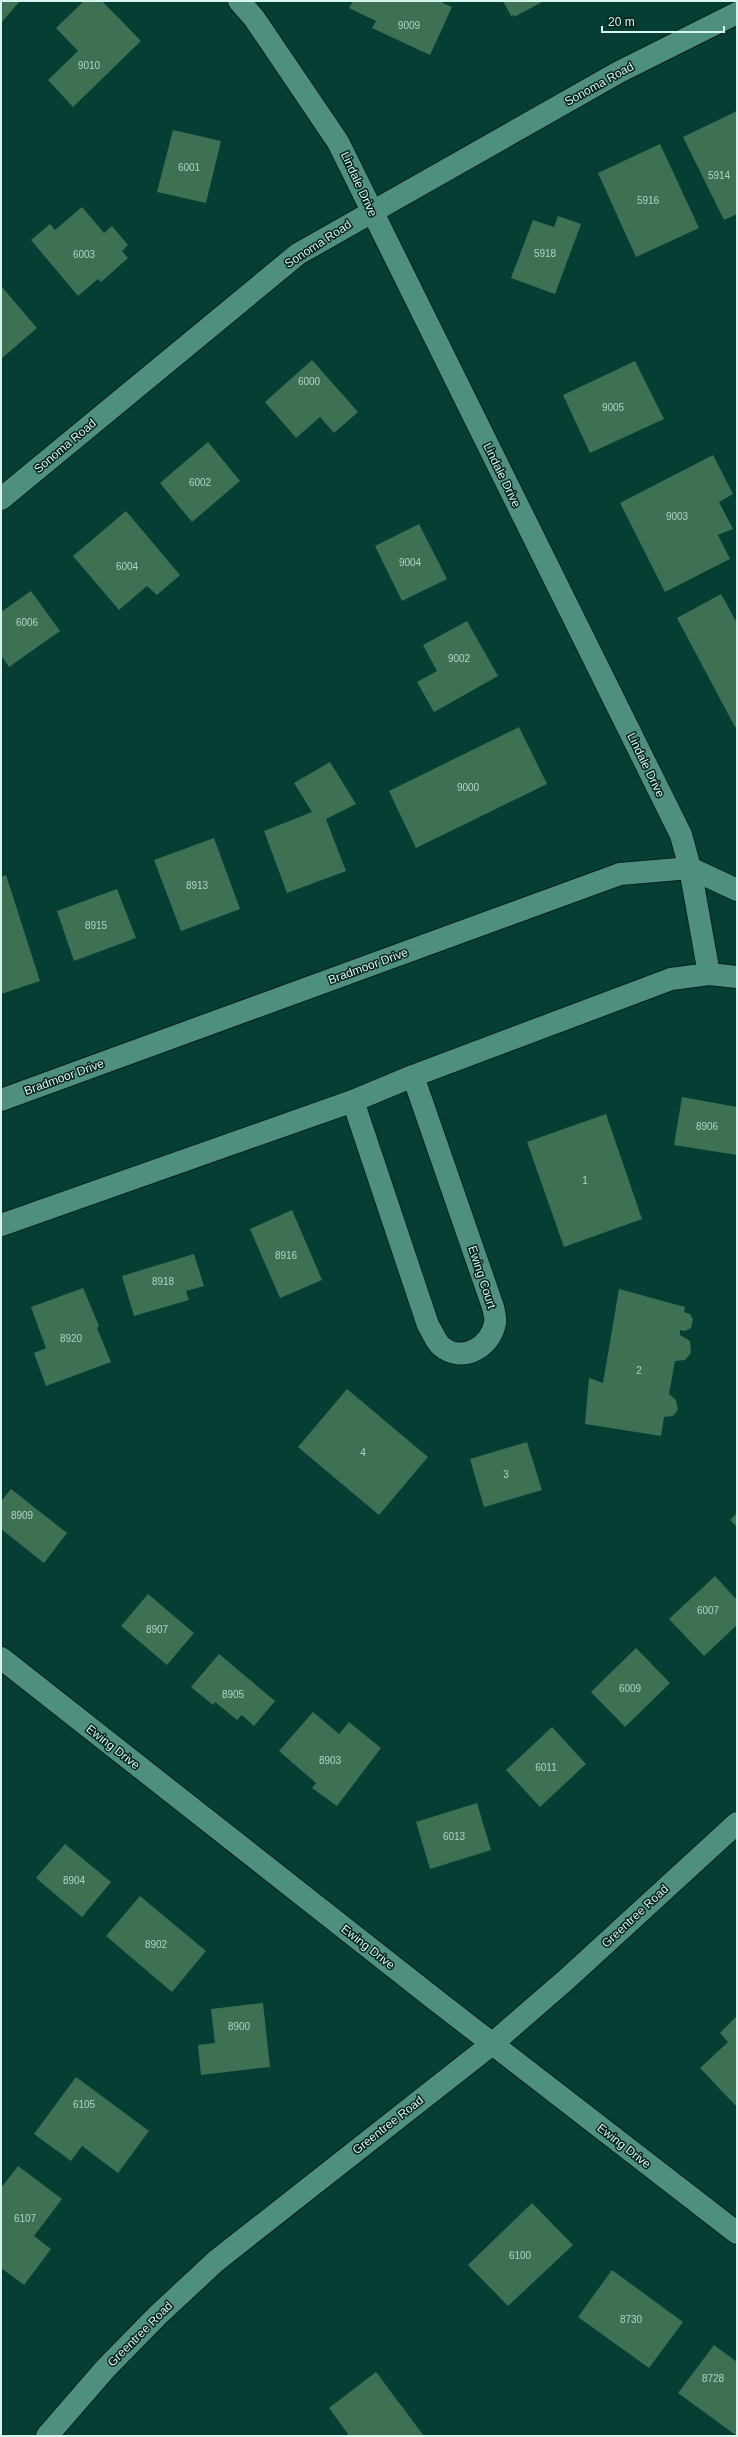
<svg xmlns="http://www.w3.org/2000/svg" width="738" height="2437" viewBox="0 0 738 2437" font-family="Helvetica,sans-serif">
<rect width="100%" height="100%" fill="#063e34"/>
<!-- building -->
<path fill="#3e7053" d="M 1,1 L 20,1 L 1,23 Z
M 84,1 L 102,1 L 141,41 L 73,107 L 48,80 L 78,51 L 56,28 Z
M 353,1 L 439,1 L 452,7 L 430,55 L 372,28 L 376,21 L 349,8 Z
M 503,1 L 544,1 L 514,17 L 514,15 L 511,16 Z
M 737,111 L 737,214 L 724,220 L 683,137 Z
M 173,130 L 221,141 L 206,203 L 157,192 Z
M 660,144 L 699,228 L 636,257 L 598,173 Z
M 82,207 L 104,233 L 112,226 L 128,245 L 122,251 L 128,258 L 101,282 L 98,279 L 78,296 L 31,240 L 50,224 L 55,230 Z
M 558,216 L 581,224 L 555,294 L 511,278 L 533,220 L 554,227 Z
M 1,286 L 37,328 L 1,359 Z
M 312,360 L 358,412 L 334,433 L 320,417 L 296,438 L 265,402 Z
M 635,361 L 664,419 L 590,453 L 563,395 Z
M 208,442 L 240,481 L 192,522 L 160,483 Z
M 713,455 L 733,494 L 719,502 L 733,529 L 718,535 L 730,559 L 665,592 L 620,503 Z
M 126,511 L 180,575 L 157,595 L 147,586 L 119,610 L 73,556 Z
M 419,524 L 447,579 L 402,601 L 375,546 Z
M 31,591 L 60,631 L 9,667 L 1,655 L 1,612 Z
M 721,594 L 737,623 L 737,726 L 735,727 L 677,618 Z
M 467,621 L 498,676 L 434,712 L 417,682 L 437,671 L 423,645 Z
M 519,727 L 547,784 L 416,848 L 389,791 Z
M 330,762 L 356,804 L 326,819 L 346,871 L 287,893 L 264,831 L 312,812 L 294,783 Z
M 214,838 L 240,909 L 181,931 L 154,860 Z
M 6,875 L 40,981 L 1,994 L 1,877 Z
M 117,889 L 136,938 L 74,961 L 57,911 Z
M 682,1097 L 737,1107 L 737,1155 L 674,1145 Z
M 606,1114 L 642,1219 L 564,1247 L 527,1142 Z
M 292,1210 L 322,1280 L 280,1298 L 250,1229 Z
M 194,1254 L 204,1286 L 186,1291 L 189,1300 L 134,1316 L 122,1276 Z
M 83,1288 L 99,1326 L 97,1328 L 111,1362 L 46,1386 L 34,1353 L 46,1348 L 31,1307 Z
M 619,1289 L 685,1307 L 684,1312 L 690,1314 L 693,1319 L 691,1328 L 685,1331 L 680,1330 L 680,1335 L 690,1341 L 691,1353 L 685,1360 L 675,1361 L 669,1394 L 676,1400 L 678,1410 L 673,1416 L 664,1417 L 661,1436 L 585,1424 L 589,1378 L 603,1383 Z
M 347,1389 L 428,1457 L 379,1515 L 298,1447 Z
M 527,1442 L 542,1490 L 484,1507 L 470,1459 Z
M 11,1489 L 67,1533 L 44,1563 L 1,1529 L 1,1501 Z
M 737,1513 L 737,1527 L 730,1520 Z
M 715,1576 L 737,1600 L 737,1625 L 704,1656 L 669,1619 Z
M 148,1594 L 194,1633 L 167,1665 L 121,1626 Z
M 636,1648 L 670,1683 L 625,1727 L 591,1692 Z
M 219,1654 L 275,1701 L 254,1726 L 242,1715 L 237,1720 L 215,1702 L 213,1705 L 191,1687 Z
M 313,1712 L 339,1734 L 349,1722 L 381,1748 L 337,1806 L 312,1788 L 316,1783 L 279,1751 Z
M 552,1727 L 586,1764 L 540,1807 L 506,1770 Z
M 477,1803 L 491,1850 L 430,1869 L 416,1822 Z
M 65,1844 L 111,1882 L 82,1917 L 36,1878 Z
M 140,1896 L 206,1951 L 172,1992 L 106,1936 Z
M 263,2003 L 270,2067 L 201,2075 L 198,2045 L 215,2043 L 211,2009 Z
M 737,2016 L 737,2107 L 700,2068 L 728,2042 L 720,2033 Z
M 76,2077 L 149,2131 L 118,2173 L 82,2146 L 71,2161 L 34,2134 Z
M 18,2166 L 62,2199 L 34,2236 L 51,2249 L 24,2285 L 1,2268 L 1,2188 Z
M 532,2203 L 573,2245 L 508,2306 L 468,2265 Z
M 612,2270 L 683,2322 L 649,2368 L 578,2317 Z
M 714,2345 L 737,2362 L 737,2436 L 678,2393 Z
M 376,2372 L 424,2436 L 346,2436 L 348,2434 L 329,2408 Z"/>
<g fill="none" stroke-linecap="round" stroke-linejoin="round">
<!-- minor casing -->
<g stroke="#00231c" stroke-width="24">
<path id="minor" d="M 239,1 L 254,18 L 338,142 L 681,835 L 690,868 L 709,974
M 1,499 L 298,254 L 619,72 L 737,13
M 1,1100 L 620,874 L 690,868 L 737,890
M 353,1101 L 428,1325 C 432,1331 436,1342 441,1346 C 462,1364 491,1347 495,1323 C 496,1318 494,1312 493,1307 L 413,1076
M 1,1225 L 353,1101 L 413,1076 L 671,979 L 709,974 L 737,977
M 1,1658 L 437,2001 L 737,2233
M 47,2436 L 106,2368 L 158,2315 L 216,2261 L 492,2044 L 568,1978 L 737,1823"/>
</g>
<!-- minor -->
<use href="#minor" stroke="#4e8f80" stroke-width="22"/>
</g>
<g text-anchor="middle" stroke-width="3" stroke-linejoin="round" paint-order="stroke">
<!-- number labels -->
<g font-size="10" fill="#afd4c6">
<text x="409" y="29">9009</text>
<text x="89" y="69">9010</text>
<text x="189" y="171">6001</text>
<text x="719" y="179">5914</text>
<text x="648" y="204">5916</text>
<text x="545" y="257">5918</text>
<text x="84" y="258">6003</text>
<text x="309" y="385">6000</text>
<text x="613" y="411">9005</text>
<text x="200" y="486">6002</text>
<text x="677" y="520">9003</text>
<text x="410" y="566">9004</text>
<text x="127" y="570">6004</text>
<text x="27" y="626">6006</text>
<text x="459" y="662">9002</text>
<text x="468" y="791">9000</text>
<text x="197" y="889">8913</text>
<text x="96" y="929">8915</text>
<text x="707" y="1130">8906</text>
<text x="585" y="1184">1</text>
<text x="286" y="1259">8916</text>
<text x="163" y="1285">8918</text>
<text x="71" y="1342">8920</text>
<text x="639" y="1374">2</text>
<text x="363" y="1456">4</text>
<text x="506" y="1478">3</text>
<text x="22" y="1519">8909</text>
<text x="708" y="1614">6007</text>
<text x="157" y="1633">8907</text>
<text x="630" y="1692">6009</text>
<text x="233" y="1698">8905</text>
<text x="330" y="1764">8903</text>
<text x="546" y="1771">6011</text>
<text x="454" y="1840">6013</text>
<text x="74" y="1884">8904</text>
<text x="156" y="1948">8902</text>
<text x="239" y="2030">8900</text>
<text x="84" y="2108">6105</text>
<text x="25" y="2222">6107</text>
<text x="520" y="2259">6100</text>
<text x="631" y="2323">8730</text>
<text x="713" y="2382">8728</text>
</g>
<!-- street labels -->
<g font-size="12" fill="#d5f6ed" stroke="#05221c">
<text transform="translate(599 84) rotate(-29)" y="4">Sonoma Road</text>
<text transform="translate(359 184) rotate(65)" y="4">Lindale Drive</text>
<text transform="translate(318 244) rotate(-33)" y="4">Sonoma Road</text>
<text transform="translate(65 446) rotate(-40)" y="4">Sonoma Road</text>
<text transform="translate(502 475) rotate(64)" y="4">Lindale Drive</text>
<text transform="translate(646 765) rotate(64)" y="4">Lindale Drive</text>
<text transform="translate(368 966) rotate(-20)" y="4">Bradmoor Drive</text>
<text transform="translate(64 1077) rotate(-20)" y="4">Bradmoor Drive</text>
<text transform="translate(482 1277) rotate(72)" y="4">Ewing Court</text>
<text transform="translate(113 1747) rotate(38)" y="4">Ewing Drive</text>
<text transform="translate(635 1916) rotate(-43)" y="4">Greentree Road</text>
<text transform="translate(368 1947) rotate(38)" y="4">Ewing Drive</text>
<text transform="translate(388 2125) rotate(-38)" y="4">Greentree Road</text>
<text transform="translate(624 2146) rotate(38)" y="4">Ewing Drive</text>
<text transform="translate(140 2334) rotate(-45)" y="4">Greentree Road</text>
</g>
</g>
<!-- border -->
<rect width="738" height="2437" fill="none" stroke="#d5f6ed" stroke-width="4"/>
<!-- scale -->
<path d="M602 26v6h122v-6" fill="none" stroke="#d5f6ed" stroke-width="2"/>
<text x="608" y="26" font-size="12" fill="#d5f6ed" stroke="#05221c" stroke-width="3" paint-order="stroke">20 m</text>
</svg>
